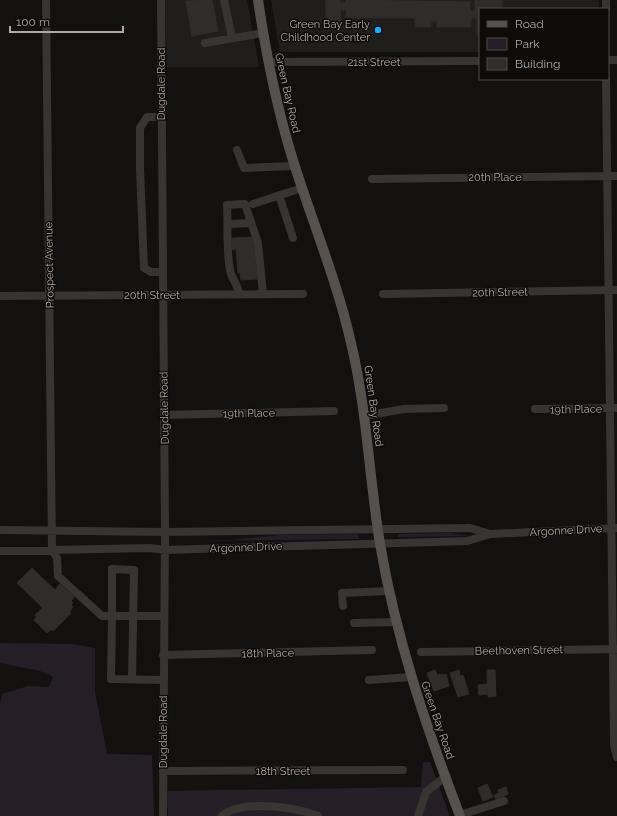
<svg xmlns="http://www.w3.org/2000/svg" width="617" height="816" viewBox="0 0 617 816" font-family="Raleway,sans-serif">
<rect width="100%" height="100%" fill="#121110"/>
<!-- built -->
<path fill="#1f1e1c" d="M 165,0 L 247,0 L 259,67 L 167,67 Z
M 271,0 L 599,0 L 599,9 L 480,9 L 480,52 L 280,52 Z"/>
<!-- green -->
<path fill="#261e27" d="M 450,533 L 470,536 L 398,537 L 399,534 Z
M 358,534 L 359,539 L 178,541 L 232,540 L 280,535 Z
M 0,643 L 71,644 L 95,648 L 95,692 L 107,754 L 152,755 L 154,816 L 0,816 L 0,704 L 2,694 L 28,686 L 49,687 L 53,677 L 40,671 L 0,663 Z
M 423,762 L 430,762 L 450,816 L 168,816 L 167,791 L 421,787 Z"/>
<!-- building -->
<path fill="#2f2d2a" stroke="#2e2d2a" d="M 212,0 L 218,31 L 192,36 L 186,1 Z
M 326,0 L 340,0 L 340,3 L 346,3 L 346,0 L 470,2 L 470,11 L 475,11 L 475,0 L 502,0 L 502,9 L 480,9 L 480,35 L 477,35 L 477,18 L 471,18 L 471,27 L 437,27 L 437,21 L 431,21 L 431,27 L 415,27 L 415,18 L 347,18 L 346,10 L 340,10 L 341,21 L 326,21 Z
M 254,237 L 257,279 L 241,280 L 240,273 L 238,273 L 236,249 L 232,250 L 232,238 Z
M 32,568 L 55,590 L 60,584 L 74,597 L 71,601 L 73,603 L 71,605 L 73,607 L 69,612 L 71,613 L 53,631 L 51,629 L 47,633 L 34,620 L 37,617 L 35,615 L 43,608 L 17,583 Z
M 435,670 L 437,675 L 446,674 L 449,686 L 434,691 L 427,673 Z
M 459,670 L 460,676 L 463,675 L 469,694 L 458,697 L 450,673 Z
M 487,670 L 495,670 L 496,696 L 488,697 Z
M 487,684 L 487,694 L 479,695 L 478,685 Z
M 487,784 L 493,797 L 483,801 L 478,788 Z
M 506,787 L 508,794 L 496,800 L 494,795 L 499,793 L 498,790 Z"/>
<g fill="none" stroke-linecap="round" stroke-linejoin="round">
<!-- minor -->
<path stroke="#373431" stroke-width="8" d="M 46,0 L 52,550 L 57,558 L 58,576 L 102,616 L 112,616 L 112,569 L 134,570 L 132,679
M 161,0 L 165,532 L 163,816
M 224,0 L 232,38
M 606,0 L 606,9
M 205,43 L 263,33
M 608,60 L 617,60
M 268,62 L 480,61
M 606,79 L 614,745 L 617,757
M 161,117 L 147,117 L 140,128 L 140,169 L 144,268 L 151,272 L 163,272
M 237,150 L 244,168 L 295,166
M 372,179 L 617,176
M 279,195 L 293,238
M 253,204 L 302,188
M 228,224 L 251,223
M 239,294 C 238,285 234,282 231,274 C 226,259 228,223 227,205 L 245,204 L 258,243 L 263,294
M 383,294 L 617,290
M 0,296 L 303,294
M 535,409 L 617,408
M 164,415 L 334,411
M 364,416 L 404,409 L 444,408
M 0,530 L 165,532 L 470,528 L 490,534
M 0,551 L 150,548 L 165,550 L 467,541 L 491,534 L 616,528
M 343,606 L 342,593 L 389,591
M 354,623 L 396,622
M 421,652 L 617,649
M 163,655 L 372,650
M 163,680 L 111,679 L 112,616 L 164,616
M 369,680 L 411,677
M 163,771 L 403,770
M 460,815 L 504,801
M 222,816 C 242,799 295,807 318,816
M 418,816 L 426,792 L 445,777"/>
<!-- major -->
<path stroke="#56514d" stroke-width="10" d="M 258,0 C 266,54 276,105 292,157 C 311,219 337,280 351,343 C 367,409 369,477 380,544 C 396,638 426,727 460,816"/>
</g>
<!-- markers -->
<circle fill="#1cadfe" stroke="#0d0c0b" stroke-width="1.5" cx="378" cy="30" r="4"/>
<g text-anchor="middle" stroke-width="3" stroke-linejoin="round" paint-order="stroke">
<!-- poi labels -->
<g font-size="11" fill="#b4a8a0" stroke="#0d0c0b" text-anchor="end">
<text x="370" y="28">Green Bay Early<tspan x="370" dy="13">Childhood Center</tspan></text>
</g>
<!-- street labels -->
<g font-size="11" fill="#b4a8a0" stroke="#0d0c0b">
<text x="374" y="66">21st Street</text>
<text transform="translate(161 84) rotate(-90)" y="4">Dugdale Road</text>
<text transform="translate(288 93) rotate(77)" y="4">Green Bay Road</text>
<text x="495" y="181">20th Place</text>
<text transform="translate(49 265) rotate(-91)" y="4">Prospect Avenue</text>
<text transform="translate(500 292) rotate(-1)" y="4">20th Street</text>
<text x="152" y="299">20th Street</text>
<text transform="translate(374 406) rotate(82)" y="4">Green Bay Road</text>
<text transform="translate(164 408) rotate(-91)" y="4">Dugdale Road</text>
<text transform="translate(576 409) rotate(-1)" y="4">19th Place</text>
<text transform="translate(249 413) rotate(-1)" y="4">19th Place</text>
<text transform="translate(566 530) rotate(-3)" y="4">Argonne Drive</text>
<text transform="translate(246 547) rotate(-2)" y="4">Argonne Drive</text>
<text transform="translate(519 650) rotate(-1)" y="4">Beethoven Street</text>
<text transform="translate(268 653) rotate(-1)" y="4">18th Place</text>
<text transform="translate(438 720) rotate(71)" y="4">Green Bay Road</text>
<text transform="translate(163 732) rotate(-90)" y="4">Dugdale Road</text>
<text x="283" y="775">18th Street</text>
</g>
</g>
<!-- legend -->
<rect x="479" y="8" width="130" height="72" fill="#0d0c0b" stroke="#504a47"/>
<rect x="487" y="21" width="20" height="6" fill="#56514d" stroke="#504a47"/>
<text x="515" y="28" font-size="12" fill="#b4a8a0">Road</text>
<rect x="487" y="38" width="20" height="12" fill="#261e27" stroke="#504a47"/>
<text x="515" y="48" font-size="12" fill="#b4a8a0">Park</text>
<rect x="487" y="58" width="20" height="12" fill="#2f2d2a" stroke="#504a47"/>
<text x="515" y="68" font-size="12" fill="#b4a8a0">Building</text>
<!-- scale -->
<path d="M10 26v6h113v-6" fill="none" stroke="#b4a8a0" stroke-width="2"/>
<text x="16" y="26" font-size="12" fill="#b4a8a0" stroke="#0d0c0b" stroke-width="3" paint-order="stroke">100 m</text>
</svg>
